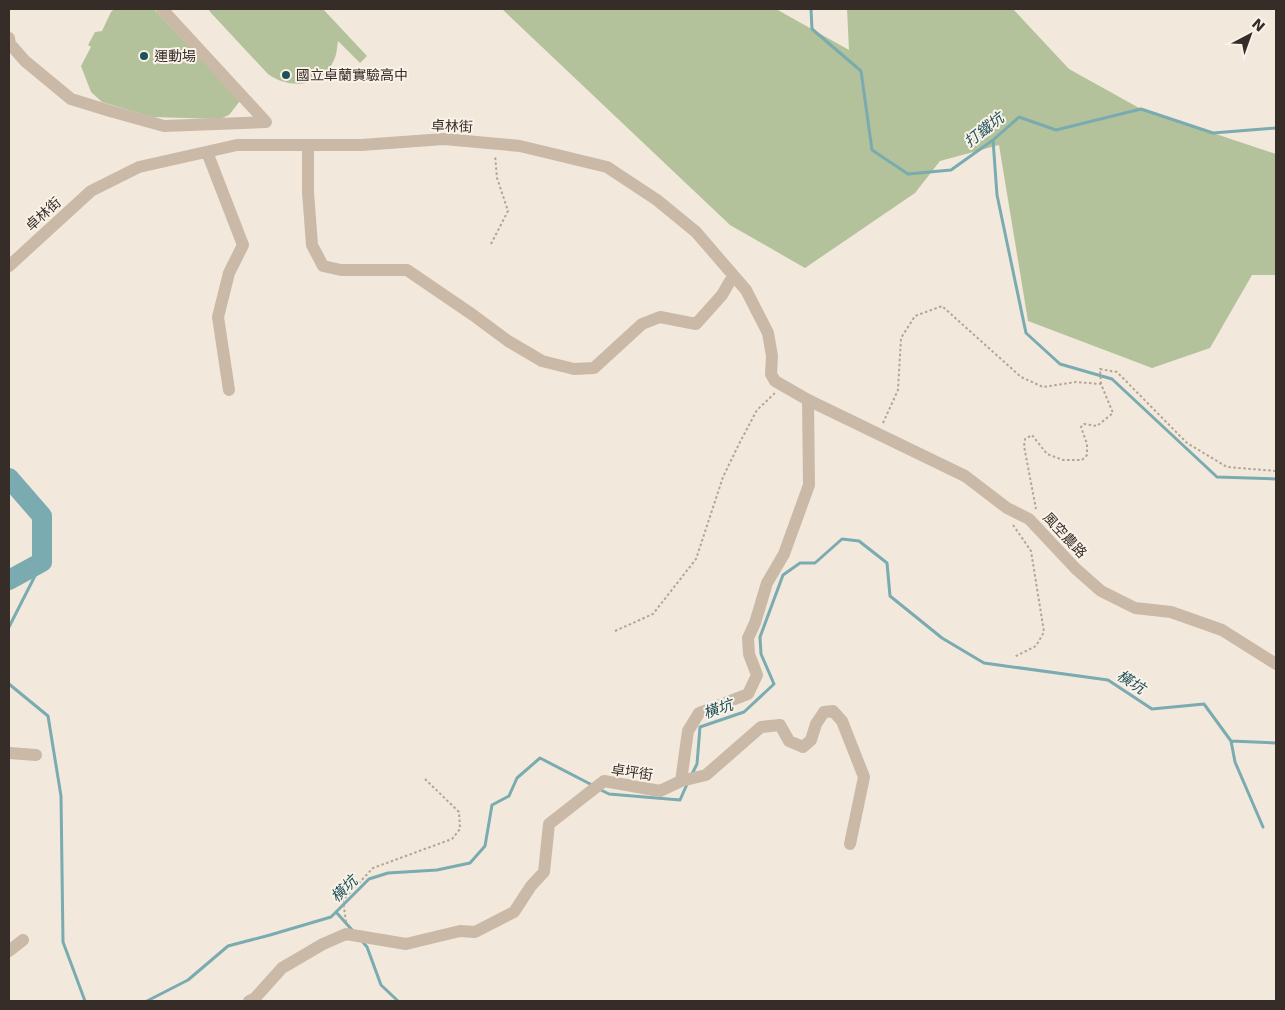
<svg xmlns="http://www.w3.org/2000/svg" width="1285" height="1010" viewBox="0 0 1285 1010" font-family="'DejaVu Sans','Noto Sans TC',sans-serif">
<rect width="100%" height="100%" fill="#f2e9dc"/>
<!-- green -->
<path fill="#b3c29b" d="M 114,9 L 154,9 L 240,101 L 229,115 L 220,119 L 152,117 L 102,102 L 91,92 L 81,66 L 91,47 L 88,45 L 95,32 L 102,31 L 111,12 Z
M 208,9 L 323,9 L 367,56 L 360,63 L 338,41 C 337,47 337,54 334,60 C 322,87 290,90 268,74 L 212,14 Z
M 502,9 L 776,9 L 849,50 L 847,9 L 1013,9 L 1069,69 L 1141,109 L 1276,154 L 1276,275 L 1252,275 L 1210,348 L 1152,368 L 1028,321 L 999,145 L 940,161 L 915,193 L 805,268 L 730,225 Z"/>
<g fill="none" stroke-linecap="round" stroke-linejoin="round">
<!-- stream -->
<path stroke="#7aabb0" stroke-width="3" d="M 811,9 L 812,29 L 861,71 L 872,150 L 908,174 L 951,170 L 993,140 L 1019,117 L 1056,130 L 1141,109 L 1213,133 L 1276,128
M 993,140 L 997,195 L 1026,333 L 1060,364 L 1112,379 L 1217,477 L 1276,479
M 9,627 L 42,562
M 9,684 L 48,716 L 61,796 L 63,942 L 85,1001
M 1231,741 L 1235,762 L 1263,827
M 692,774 L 697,764 L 700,727 L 744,712 L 774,684 L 761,654 L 760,637 L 783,575 L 800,563 L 815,563 L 842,539 L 859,541 L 887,563 L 890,596 L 942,638 L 984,663 L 1108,680 L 1152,709 L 1204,704 L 1231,741 L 1276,743
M 599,789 L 609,794 L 680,800 L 688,782
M 336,912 L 353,931
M 362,941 L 367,947 L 381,985 L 398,1001
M 147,1001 L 188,980 L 228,946 L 270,935 L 331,917 L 369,879 L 388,873 L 437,870 L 470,863 L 485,846 L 492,805 L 509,796 L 517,778 L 540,758 L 594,786"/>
<!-- river -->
<path stroke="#7aabb0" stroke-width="20" d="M 9,478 L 42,516 L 42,562 L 9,580"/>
<!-- path -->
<path stroke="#b6a391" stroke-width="2" stroke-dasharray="2.5 2.5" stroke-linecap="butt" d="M 491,244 L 508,211 L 497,178 L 495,155
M 1101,384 L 1100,369 L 1117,372 L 1187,443 L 1227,467 L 1276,471
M 883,423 L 898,390 L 901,338 L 915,316 L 942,306 L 1021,377 L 1043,387 L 1076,382 L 1101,384 L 1113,413 L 1097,426 L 1084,424 L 1081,427 L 1087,444 L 1087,455 L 1082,460 L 1063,460 L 1047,454 L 1032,435 L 1025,439 L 1024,446 L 1036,509
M 1013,525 L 1031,551 L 1044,632 L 1036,646 L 1014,657
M 615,631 L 653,614 L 696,559 L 723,477 L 740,442 L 757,410 L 775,393
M 346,922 L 343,900 L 373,868 L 452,839 L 460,829 L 459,812 L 425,779"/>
<!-- minor -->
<path stroke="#cbb9a7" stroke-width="12" d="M 9,38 L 10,44 L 25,61 L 71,99 L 110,111 L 164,126 L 266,122 L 162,9
M 308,145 L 308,192 L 312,245 L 323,266 L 341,270 L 407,270 L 473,315 L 508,341 L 542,361 L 574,369 L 594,368 L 642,324 L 660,317 L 696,324 L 722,295 L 733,276
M 207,152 L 243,245 L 229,273 L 218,317 L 229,390
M 9,266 L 91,191 L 139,167 L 237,145 L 361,145 L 444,139 L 520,146 L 607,167 L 657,200 L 696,232 L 746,290 L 768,333 L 772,356 L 771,374 L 775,381 L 808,400 L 965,476 L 1007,508 L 1029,519 L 1076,569 L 1101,591 L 1135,608 L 1171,612 L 1222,630 L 1276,664
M 9,753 L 36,755
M 681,781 L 706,775 L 761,727 L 780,725 L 789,741 L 803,747 L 811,740 L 816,724 L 824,712 L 833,711 L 842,721 L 864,777 L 850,844
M 9,951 L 23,940
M 249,1001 L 255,998 L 282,968 L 323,944 L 346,934 L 406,944 L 460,931 L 475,932 L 514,912 L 531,886 L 544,872 L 549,824 L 604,781 L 660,791 L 681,781 L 688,731 L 699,713 L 748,694 L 757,675 L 749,654 L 748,638 L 755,623 L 767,583 L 784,554 L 809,485 L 808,400"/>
</g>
<!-- markers -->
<g fill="#1d5259" stroke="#faf2e8" stroke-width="2">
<circle cx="144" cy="56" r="5"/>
<circle cx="286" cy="75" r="5"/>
</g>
<g text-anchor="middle" stroke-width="4" stroke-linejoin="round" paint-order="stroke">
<!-- poi labels -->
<g font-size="14" fill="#372d28" stroke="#faf2e8" text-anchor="start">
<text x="154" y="61">運動場</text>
<text x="296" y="80">國立卓蘭實驗高中</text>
</g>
<!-- street labels -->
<g font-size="14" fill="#372d28" stroke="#faf2e8">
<text transform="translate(452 126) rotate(2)" y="5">卓林街</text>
<text transform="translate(43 214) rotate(-42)" y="5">卓林街</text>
<text transform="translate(1065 535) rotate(47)" y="5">風空農路</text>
<text transform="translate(632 772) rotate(8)" y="5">卓坪街</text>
</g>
<!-- water labels -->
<g font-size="15" font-style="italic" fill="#1d5259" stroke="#faf2e8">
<text transform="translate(984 130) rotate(-38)" y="5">打鐵坑</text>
<text transform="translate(1131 682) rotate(33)" y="5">橫坑</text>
<text transform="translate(718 709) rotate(-19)" y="5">橫坑</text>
<text transform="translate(344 889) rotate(-44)" y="5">橫坑</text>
</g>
</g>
<!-- border -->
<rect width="1285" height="1010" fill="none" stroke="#372d28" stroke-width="20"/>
<!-- north arrow -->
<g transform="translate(1250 35) rotate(41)" stroke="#faf2e8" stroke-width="4" paint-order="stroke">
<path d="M0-4L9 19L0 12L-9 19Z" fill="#372d28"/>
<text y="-8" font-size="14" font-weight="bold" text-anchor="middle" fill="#372d28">N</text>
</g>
</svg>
